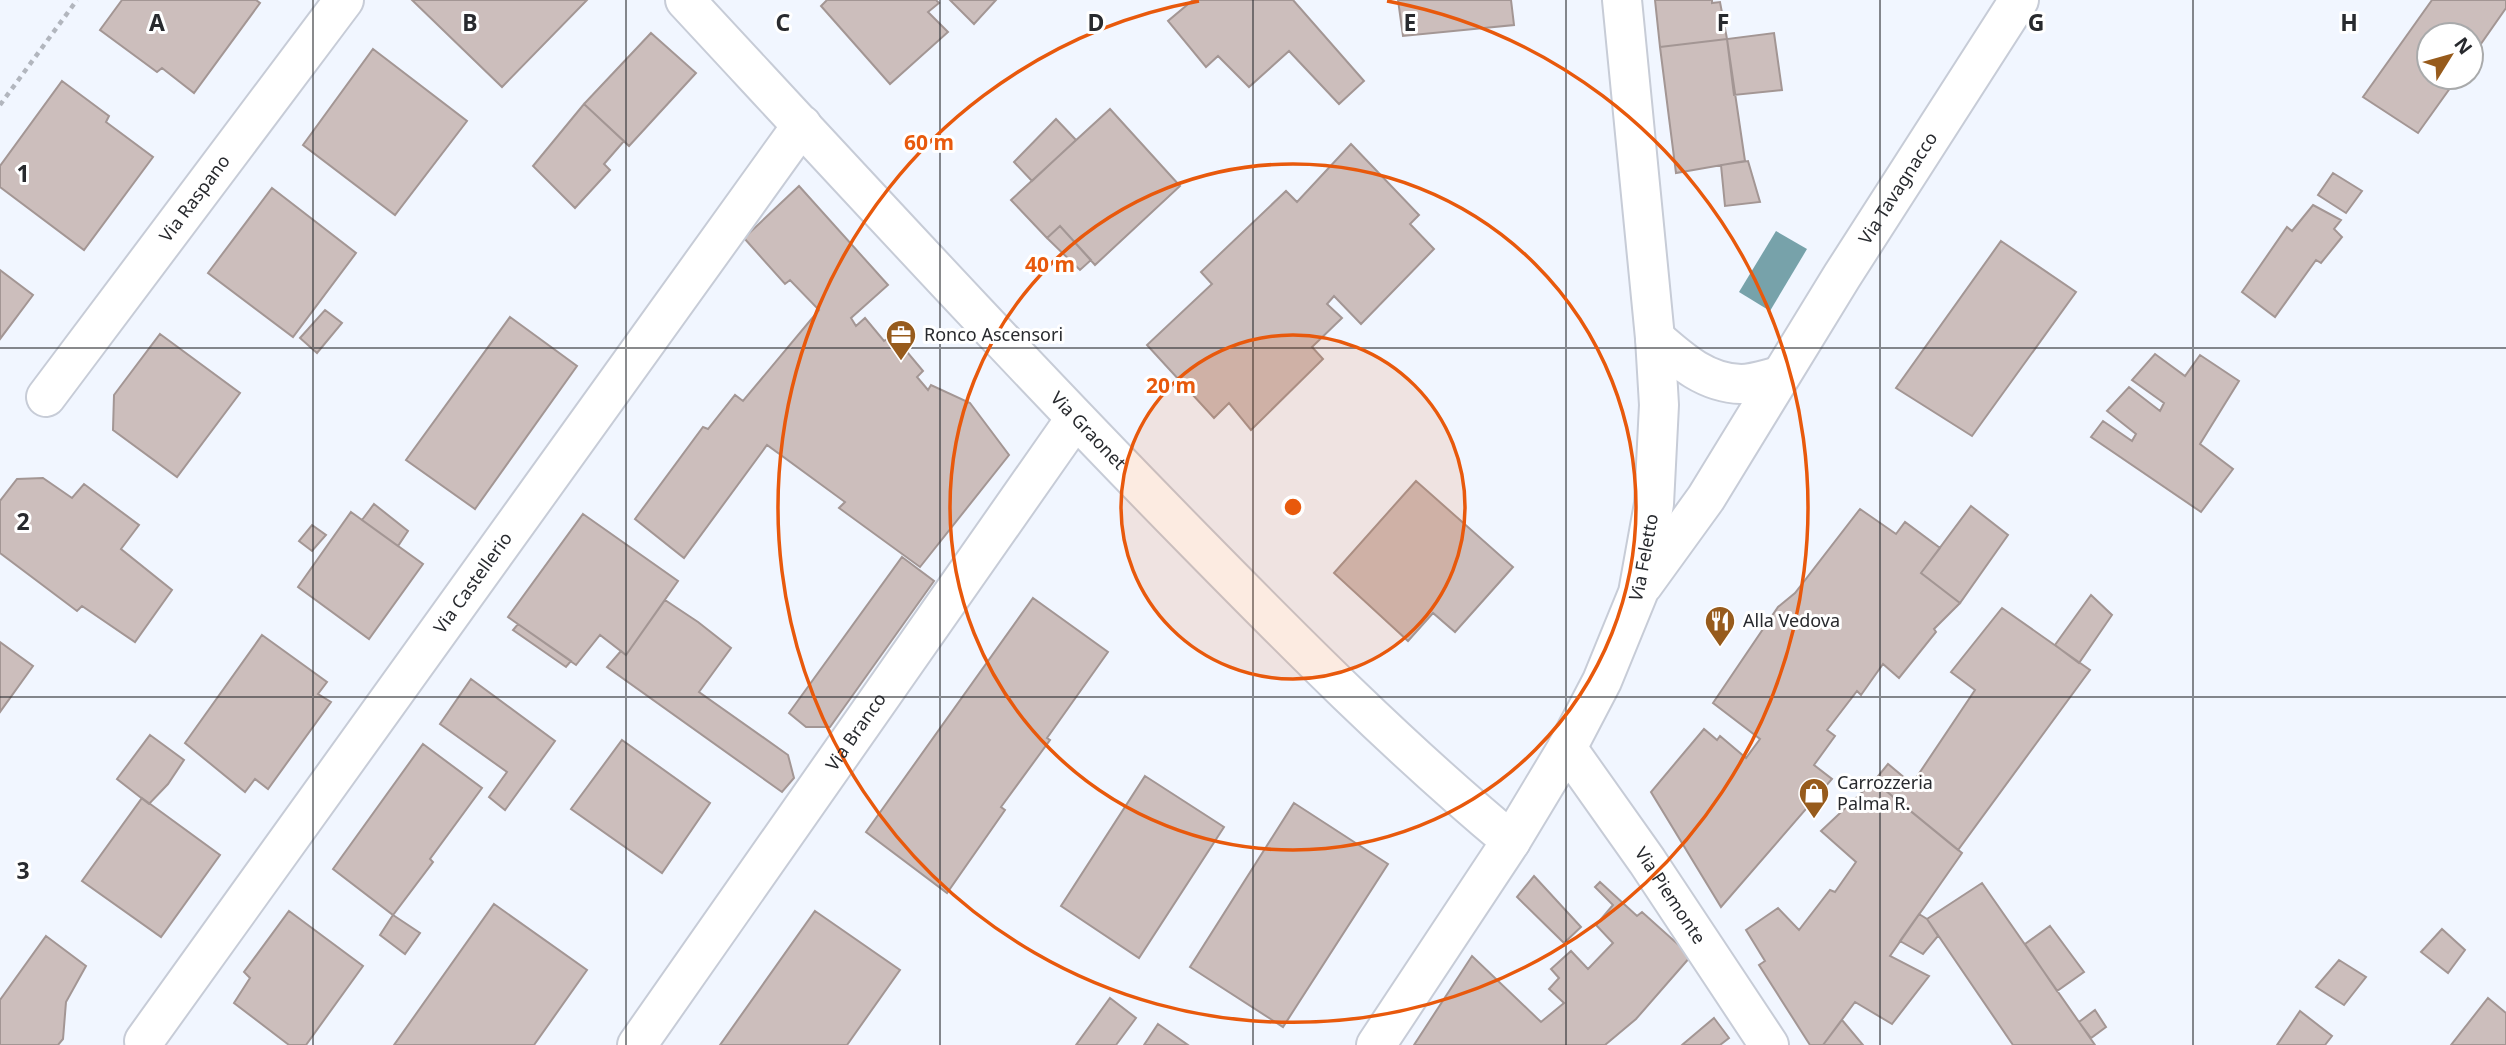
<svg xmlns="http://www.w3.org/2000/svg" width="2506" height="1045" viewBox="0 0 2506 1045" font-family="'Noto Sans',sans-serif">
<rect width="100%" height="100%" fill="#f1f6ff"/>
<!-- water -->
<path fill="#77a2aa" d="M 1776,231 L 1807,249 L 1770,311 L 1739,292 Z"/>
<!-- building -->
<path fill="#ccbebc" stroke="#a39694" stroke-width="2" d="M 122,0 L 256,0 L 260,3 L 194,93 L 162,68 L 157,72 L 100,30 Z
M 412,0 L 587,0 L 502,87 Z
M 827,0 L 936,0 L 939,3 L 928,12 L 948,32 L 890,84 L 821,6 Z
M 950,0 L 996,0 L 974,24 Z
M 1193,0 L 1293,0 L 1364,81 L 1339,104 L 1289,51 L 1249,87 L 1218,56 L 1206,67 L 1168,21 Z
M 1398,0 L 1511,0 L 1514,25 L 1403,36 Z
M 1655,0 L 1712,0 L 1712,3 L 1720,2 L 1727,39 L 1660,47 Z
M 2432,0 L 2506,0 L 2506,8 L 2471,58 L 2471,35 L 2429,35 L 2429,77 L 2458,77 L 2418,133 L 2363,97 Z
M 651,33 L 696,73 L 629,146 L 584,104 Z
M 1774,33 L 1782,90 L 1734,95 L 1727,39 Z
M 1727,39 L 1745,161 L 1676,173 L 1660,47 Z
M 373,49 L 467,121 L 395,215 L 303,145 Z
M 62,81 L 109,116 L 106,122 L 153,157 L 84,250 L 0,187 L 0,166 Z
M 584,104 L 624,141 L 604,164 L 610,170 L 575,208 L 533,166 Z
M 1110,109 L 1180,186 L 1095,265 L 1060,226 L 1047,238 L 1011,200 Z
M 1056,119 L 1076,140 L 1032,181 L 1014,162 Z
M 1351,144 L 1419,215 L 1410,224 L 1434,249 L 1361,324 L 1334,296 L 1327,304 L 1342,318 L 1312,347 L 1323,359 L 1251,430 L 1229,403 L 1214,418 L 1147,345 L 1212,284 L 1201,272 L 1286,191 L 1297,202 Z
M 1748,161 L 1760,202 L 1725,206 L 1721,165 Z
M 2333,173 L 2362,191 L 2346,213 L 2318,195 Z
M 799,186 L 888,285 L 851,318 L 856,326 L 865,318 L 884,341 L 893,335 L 923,371 L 917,377 L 928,390 L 931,385 L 970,403 L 1009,455 L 920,567 L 839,508 L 845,502 L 767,445 L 684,558 L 635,519 L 703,427 L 708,429 L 735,395 L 743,401 L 819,310 L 790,280 L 785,284 L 744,238 Z
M 272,188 L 356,253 L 293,337 L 208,273 Z
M 2313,205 L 2341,220 L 2334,229 L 2342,237 L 2321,263 L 2316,260 L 2275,317 L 2242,292 L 2287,227 L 2292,231 Z
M 1060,226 L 1091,260 L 1080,270 L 1047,238 Z
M 2001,241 L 2076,292 L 1972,436 L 1896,388 Z
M 0,270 L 33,295 L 0,339 Z
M 325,310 L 342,323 L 317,353 L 300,338 Z
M 510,317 L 577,366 L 475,509 L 406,460 Z
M 160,334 L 240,393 L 177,477 L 113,430 L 114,395 Z
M 2155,354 L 2185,376 L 2200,355 L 2239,381 L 2200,444 L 2233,469 L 2201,512 L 2091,437 L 2103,421 L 2132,441 L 2136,434 L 2107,411 L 2129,387 L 2160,411 L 2164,403 L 2132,380 Z
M 43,478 L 72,498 L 84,484 L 139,525 L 121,549 L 172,590 L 135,642 L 82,606 L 77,611 L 0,553 L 0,501 L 17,479 Z
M 1416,481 L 1513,567 L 1455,632 L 1433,613 L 1408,641 L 1334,573 Z
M 374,504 L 408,531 L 398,546 L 362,520 Z
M 1971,506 L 2008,535 L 1960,603 L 1921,573 Z
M 1860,509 L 1896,534 L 1905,522 L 1940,548 L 1921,573 L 1960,603 L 1934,629 L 1936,632 L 1899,678 L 1883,664 L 1861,695 L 1857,691 L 1827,730 L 1835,736 L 1814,765 L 1832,779 L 1721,907 L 1651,792 L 1704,729 L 1717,740 L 1720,736 L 1746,758 L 1760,739 L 1713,703 L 1778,607 L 1795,593 Z
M 351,512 L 423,564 L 369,639 L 298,587 Z
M 583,514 L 678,581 L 626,655 L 600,635 L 576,665 L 508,617 Z
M 312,525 L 326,535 L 312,551 L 299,541 Z
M 902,557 L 934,581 L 830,727 L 806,727 L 789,713 Z
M 2091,595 L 2112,615 L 2079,663 L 2055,645 Z
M 1033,598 L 1108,652 L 1047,738 L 1050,740 L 1001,807 L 1005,810 L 947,893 L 866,832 Z
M 665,600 L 698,622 L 731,648 L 699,692 L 788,755 L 794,778 L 782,792 L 607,667 L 621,651 L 626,655 Z
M 2002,608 L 2090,670 L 1958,850 L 1874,781 L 1888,764 L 1912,784 L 1975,690 L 1951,672 Z
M 518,624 L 571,661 L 566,667 L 513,630 Z
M 262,635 L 327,682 L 318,694 L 331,702 L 268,789 L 255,779 L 245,792 L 185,743 Z
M 0,642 L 33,666 L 0,712 Z
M 471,679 L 555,741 L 505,810 L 489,797 L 507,772 L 440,724 Z
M 150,735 L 184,760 L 168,784 L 149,804 L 117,779 Z
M 622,740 L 710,803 L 662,873 L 571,809 Z
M 423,744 L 482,788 L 430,859 L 433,862 L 393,915 L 333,869 Z
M 1145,776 L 1224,827 L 1139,958 L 1061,906 Z
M 1874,781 L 1962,853 L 1890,956 L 1929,976 L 1892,1024 L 1855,1002 L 1823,1045 L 1810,1045 L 1759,965 L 1765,961 L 1746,930 L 1778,908 L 1799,930 L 1830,890 L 1835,892 L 1856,862 L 1821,831 Z
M 142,798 L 220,855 L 161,937 L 82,881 Z
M 1294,803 L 1388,864 L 1283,1027 L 1190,967 Z
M 1534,876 L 1581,927 L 1564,943 L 1517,897 Z
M 1600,882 L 1637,916 L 1642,912 L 1691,956 L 1636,1019 L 1605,1045 L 1414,1045 L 1472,956 L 1541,1022 L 1564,1003 L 1549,989 L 1559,978 L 1551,969 L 1571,951 L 1588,969 L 1613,943 L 1596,925 L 1613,905 L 1595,887 Z
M 1982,883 L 2079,1022 L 2095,1045 L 2013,1045 L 1927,919 Z
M 494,904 L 587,970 L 534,1045 L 394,1045 Z
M 289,911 L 363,966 L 306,1045 L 289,1045 L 234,1003 L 250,978 L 244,972 Z
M 815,911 L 900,970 L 847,1045 L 720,1045 Z
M 1919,914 L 1927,919 L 1938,936 L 1923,954 L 1900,941 Z
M 393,915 L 420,933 L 405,954 L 380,935 Z
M 2050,926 L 2084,972 L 2057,991 L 2025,944 Z
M 2442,929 L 2465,950 L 2448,973 L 2421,952 Z
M 46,936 L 86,966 L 66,1002 L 63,1039 L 58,1045 L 0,1045 L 0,1000 Z
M 2339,960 L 2366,977 L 2344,1005 L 2316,987 Z
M 1110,998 L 1136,1018 L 1116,1045 L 1076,1045 Z
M 2488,998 L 2506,1013 L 2506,1045 L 2451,1045 Z
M 2095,1010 L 2106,1027 L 2091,1038 L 2079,1022 Z
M 2300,1011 L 2332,1036 L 2325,1045 L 2277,1045 Z
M 1714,1018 L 1729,1038 L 1720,1045 L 1682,1045 Z
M 1842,1020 L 1863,1045 L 1823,1045 Z
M 1158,1024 L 1188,1045 L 1144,1045 Z"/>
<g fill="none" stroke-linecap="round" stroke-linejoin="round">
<!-- street casing -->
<g stroke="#c7ccd7" stroke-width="42">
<g id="street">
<path id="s1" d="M 685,0 C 853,181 1020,363 1193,539 C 1296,644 1398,747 1511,841"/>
<path id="s2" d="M 46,397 L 344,0"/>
<path id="s3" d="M 1567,748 L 1647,861 L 1769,1045"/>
<path id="s4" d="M 144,1041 L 802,125"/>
<path id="s5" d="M 637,1045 L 1075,419"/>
</g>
</g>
<!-- secondary casing -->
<g stroke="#c7ccd7" stroke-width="42">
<g id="secondary">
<path d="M 1655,338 C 1680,360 1705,383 1741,384 C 1753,384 1767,379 1780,376"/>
<path id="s6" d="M 1643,585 L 1706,498 L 1842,276 L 2019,0"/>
<path id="s7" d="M 1376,1045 L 1511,841 L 1567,748 L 1602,681 L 1638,593 L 1654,504 L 1659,405 L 1655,338 L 1622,0"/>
</g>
</g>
<!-- path -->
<path stroke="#b2b6be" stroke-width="4.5" stroke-dasharray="5 5" stroke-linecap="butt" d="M 0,105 L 77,0"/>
<!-- street -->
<use href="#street" stroke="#fff" stroke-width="38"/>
<!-- secondary -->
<use href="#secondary" stroke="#fff" stroke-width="38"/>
</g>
<!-- grid -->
<path fill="none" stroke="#282a2e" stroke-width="2" stroke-opacity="0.55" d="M 313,0 L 313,1045M 626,0 L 626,1045M 940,0 L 940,1045M 1253,0 L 1253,1045M 1566,0 L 1566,1045M 1880,0 L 1880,1045M 2193,0 L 2193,1045M 0,348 L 2506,348M 0,697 L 2506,697"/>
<!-- distance rings -->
<circle cx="1293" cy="507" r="172" fill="#e8590c" fill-opacity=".12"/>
<g fill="none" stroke="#e8590c" stroke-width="3.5">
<circle cx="1293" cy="507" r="172"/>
<circle cx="1293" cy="507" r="343"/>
<path d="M1387 1A515 515 0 1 1 1199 1"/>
</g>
<!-- icons -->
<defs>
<g id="office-pin" transform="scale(1.575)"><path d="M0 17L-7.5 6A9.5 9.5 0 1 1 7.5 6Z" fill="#975b1c" stroke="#fff"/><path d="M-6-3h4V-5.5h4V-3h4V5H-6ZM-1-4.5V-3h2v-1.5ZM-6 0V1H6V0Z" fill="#fff"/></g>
<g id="restaurant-pin" transform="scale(1.575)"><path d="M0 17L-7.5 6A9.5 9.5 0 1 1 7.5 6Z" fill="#975b1c" stroke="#fff"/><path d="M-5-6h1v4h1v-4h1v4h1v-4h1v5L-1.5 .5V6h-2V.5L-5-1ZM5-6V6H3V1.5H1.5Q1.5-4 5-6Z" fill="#fff"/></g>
<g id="shop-pin" transform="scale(1.575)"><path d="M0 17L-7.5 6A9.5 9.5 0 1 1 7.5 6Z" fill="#975b1c" stroke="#fff"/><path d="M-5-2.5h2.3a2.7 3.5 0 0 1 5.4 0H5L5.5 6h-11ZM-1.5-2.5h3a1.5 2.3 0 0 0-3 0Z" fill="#fff"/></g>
</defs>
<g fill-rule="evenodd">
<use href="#office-pin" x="901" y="335"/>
<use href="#restaurant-pin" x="1720" y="621"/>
<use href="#shop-pin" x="1814" y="793"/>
</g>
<g text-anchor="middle" stroke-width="6" stroke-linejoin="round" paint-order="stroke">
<!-- street labels -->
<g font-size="18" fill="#282a2e" stroke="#fff">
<text dy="6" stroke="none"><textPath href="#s6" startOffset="472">Via Tavagnacco</textPath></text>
<text dy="6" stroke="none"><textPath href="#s2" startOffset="248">Via Raspano</textPath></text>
<text dy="6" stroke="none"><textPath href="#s1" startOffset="590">Via Graonet</textPath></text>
<text dy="6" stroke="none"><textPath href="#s7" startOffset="560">Via Feletto</textPath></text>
<text dy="6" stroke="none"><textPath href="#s4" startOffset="564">Via Castellerio</textPath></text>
<text dy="6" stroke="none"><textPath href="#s5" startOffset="382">Via Branco</textPath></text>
<text dy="6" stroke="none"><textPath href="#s3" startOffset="180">Via Piemonte</textPath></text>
</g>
<!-- poi labels -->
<g font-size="18" fill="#282a2e" stroke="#fff" text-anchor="start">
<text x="924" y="341">Ronco Ascensori</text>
<text x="1743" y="627">Alla Vedova</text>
<text x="1837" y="789">Carrozzeria<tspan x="1837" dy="21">Palma R.</tspan></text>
</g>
</g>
<g font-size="23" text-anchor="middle" font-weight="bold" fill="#282a2e" stroke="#fff" stroke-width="6" stroke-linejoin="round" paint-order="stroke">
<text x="157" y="31">A</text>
<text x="470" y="31">B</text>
<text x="783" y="31">C</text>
<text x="1096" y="31">D</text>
<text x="1410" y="31">E</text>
<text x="1723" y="31">F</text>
<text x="2036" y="31">G</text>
<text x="2349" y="31">H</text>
<text x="23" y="182">1</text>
<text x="23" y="530">2</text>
<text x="23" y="879">3</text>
</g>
<circle cx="1293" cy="507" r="10" fill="#e8590c" stroke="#fff" stroke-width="3.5"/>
<g font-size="21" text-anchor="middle" font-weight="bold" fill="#e8590c" stroke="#fff" stroke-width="6" stroke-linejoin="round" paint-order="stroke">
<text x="929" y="150">60 m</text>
<text x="1050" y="272">40 m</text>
<text x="1171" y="393">20 m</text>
</g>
<!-- north arrow -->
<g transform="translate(2450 56) rotate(53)"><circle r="33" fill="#ffffff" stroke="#a9aaab" stroke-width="2"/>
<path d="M0-5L12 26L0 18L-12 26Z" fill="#975b1c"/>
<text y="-10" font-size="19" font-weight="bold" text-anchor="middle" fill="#282a2e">N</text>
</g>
</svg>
